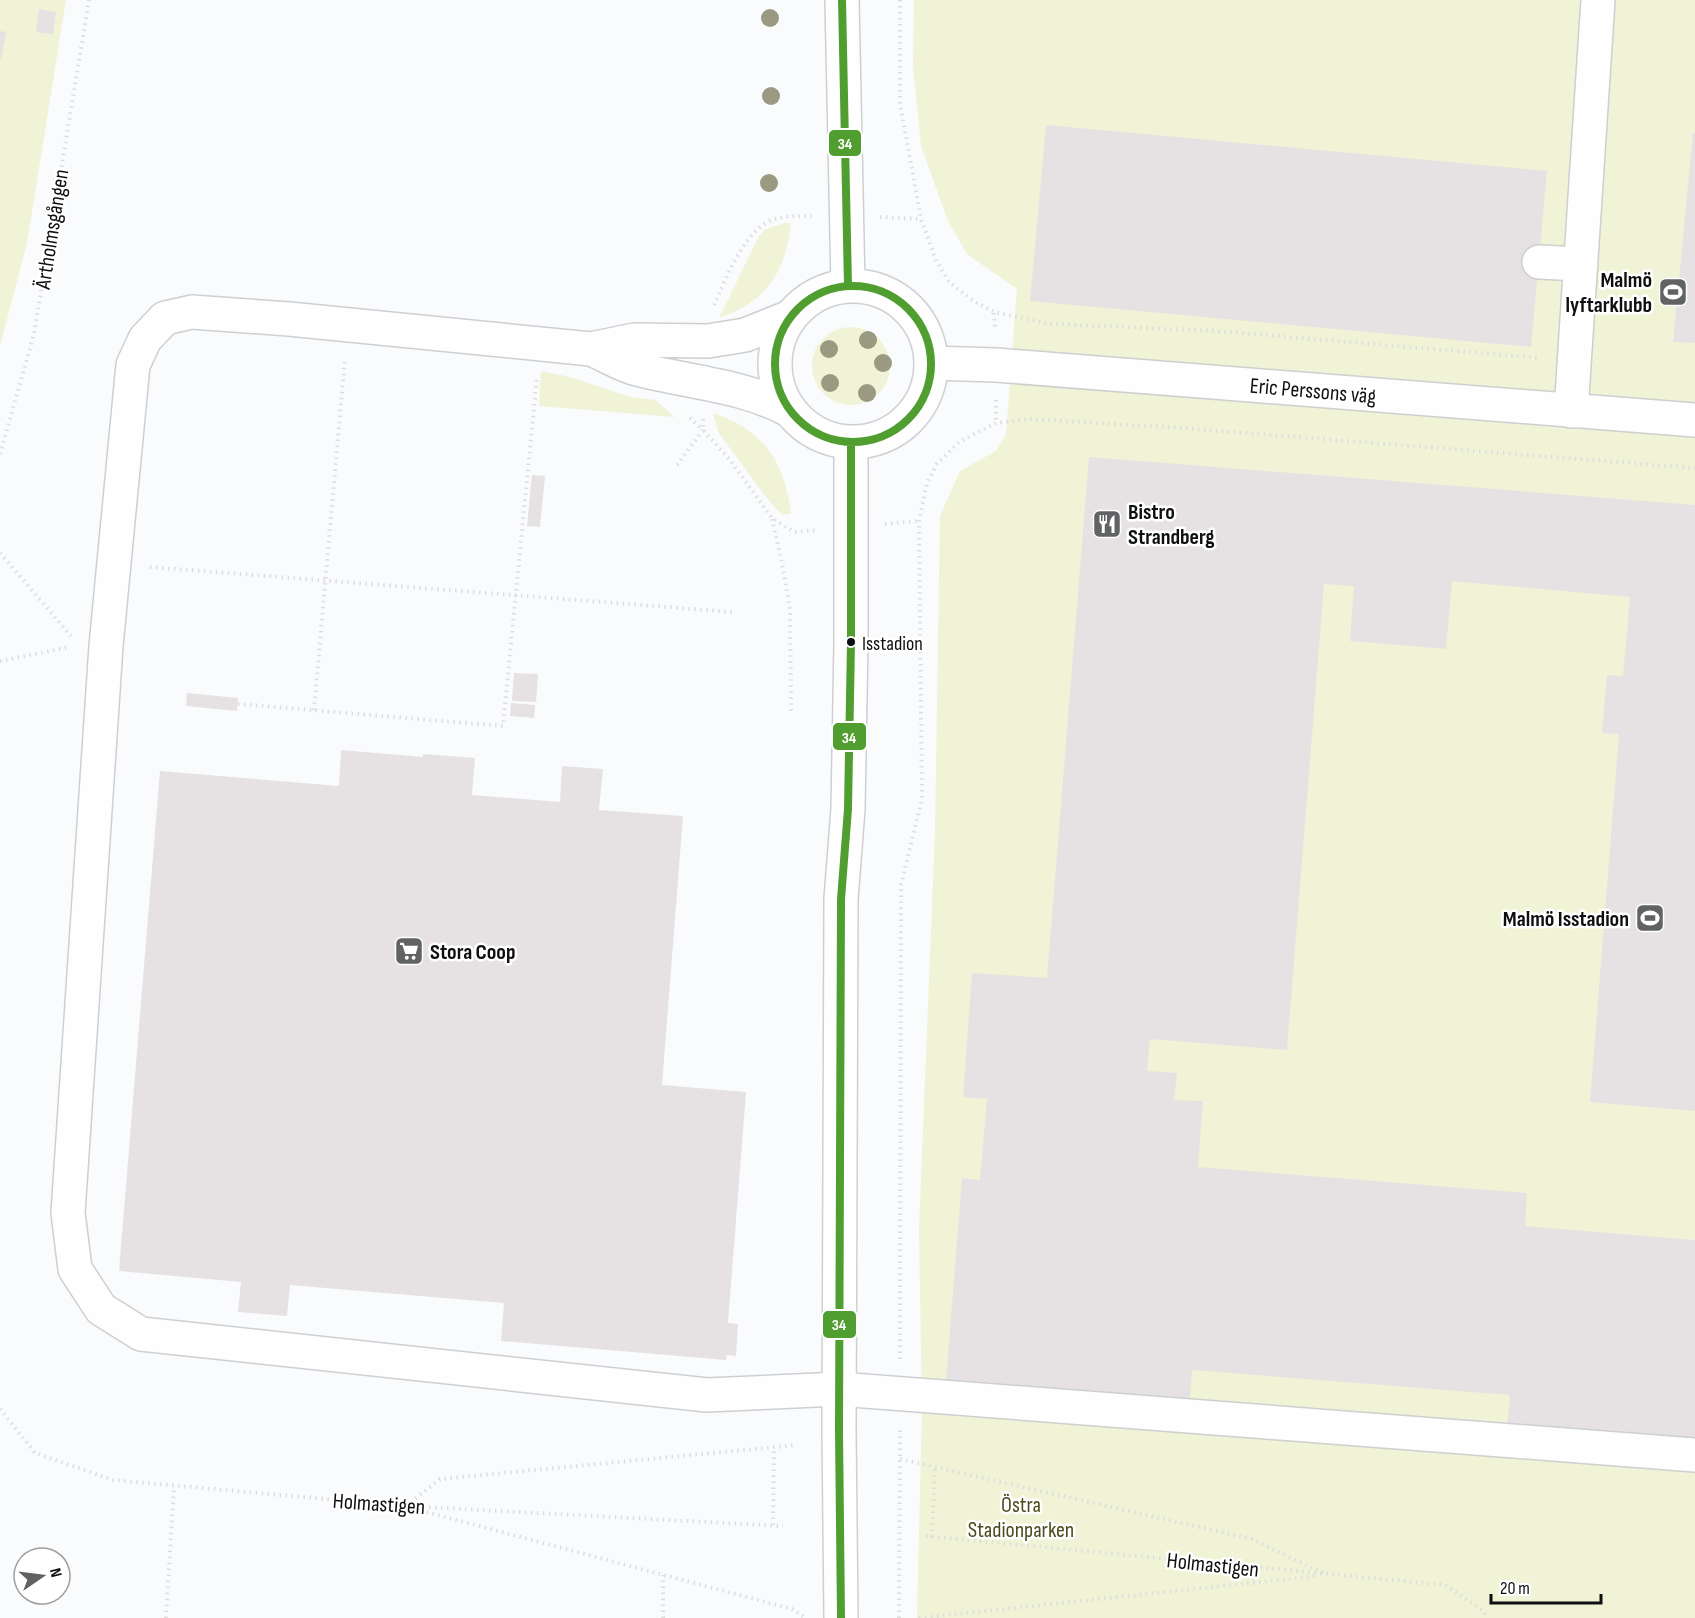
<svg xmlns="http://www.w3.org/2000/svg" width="1695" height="1618" viewBox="0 0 1695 1618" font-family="'Sofia Sans Condensed',sans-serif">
<rect width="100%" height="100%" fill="#f9fbfd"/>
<!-- green -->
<path fill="#f0f3d5" d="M 0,0 L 66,0 L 27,243 L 0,346 Z
M 914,0 L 1695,0 L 1695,1618 L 917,1618 L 922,1408 L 919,1229 L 935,832 L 940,516 L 960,471 L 996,451 L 1006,434 L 1017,289 L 967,254 L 948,221 L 921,146 L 913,66 Z
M 784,223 L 791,223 C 785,273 767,301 719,318 L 759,236 L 764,230 Z
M812 366a39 39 0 1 1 78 0a39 39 0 1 1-78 0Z
M 541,371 L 570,377 L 630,397 L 655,400 L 675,417 L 539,406 Z
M 713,413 C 764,430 785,462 791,514 L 782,514 L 778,511 L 766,497 L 718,432 Z"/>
<!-- building -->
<path fill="#e6e2e4" d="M 39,9 L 56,12 L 53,34 L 36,32 Z
M 0,31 L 6,32 L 1,59 L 0,59 Z
M 1046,125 L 1547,171 L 1531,347 L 1030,301 Z
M 1693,133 L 1695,133 L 1695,343 L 1673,342 Z
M 1089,457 L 1695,505 L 1695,1111 L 1590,1102 L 1619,734 L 1602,733 L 1607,675 L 1623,676 L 1630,597 L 1452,581 L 1446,649 L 1350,641 L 1354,586 L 1324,584 L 1287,1050 L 1150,1039 L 1147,1071 L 1177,1073 L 1174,1100 L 1203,1101 L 1198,1167 L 1527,1193 L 1525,1226 L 1695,1240 L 1695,1441 L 1507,1427 L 1510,1395 L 1192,1370 L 1189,1413 L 945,1393 L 962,1178 L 980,1180 L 987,1099 L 963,1097 L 972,973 L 1047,978 Z
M 532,475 L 545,476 L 540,527 L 527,526 Z
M 514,673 L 538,674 L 536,702 L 512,701 Z
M 187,693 L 238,698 L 237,711 L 186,706 Z
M 511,703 L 535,705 L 534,718 L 510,716 Z
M 341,750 L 423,757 L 423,754 L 475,758 L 472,795 L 560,802 L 562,766 L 603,769 L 599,810 L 683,816 L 662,1085 L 746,1092 L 728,1323 L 738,1324 L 736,1356 L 727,1355 L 726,1360 L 501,1341 L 504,1303 L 290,1285 L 287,1316 L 238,1312 L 241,1282 L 119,1271 L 160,771 L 339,786 Z"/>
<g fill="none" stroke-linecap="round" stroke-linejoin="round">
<!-- minor casing -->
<g stroke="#cecfd1" stroke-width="36">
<path id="minor" d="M 1539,262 L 1581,264
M 790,317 L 745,335 L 708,341 L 634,340 L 591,349 L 289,319 L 192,312 L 165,318 L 145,339 L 133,365 L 106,646 L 68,1213 L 75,1269 L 101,1309 L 141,1334 L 707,1395 L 839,1389 L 1695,1455
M 591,349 C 606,355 621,365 637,369 C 688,382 742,385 789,410
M 931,363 L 996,365 L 1695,420
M 1571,411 L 1598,0"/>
</g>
<!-- major casing -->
<g stroke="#cecfd1" stroke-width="36">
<path id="major" d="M 842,0 L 848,286
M775 364a78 78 0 1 1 156 0a78 78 0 1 1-156 0Z
M 841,1618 L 839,1430 L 841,899 L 848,809 L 851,642 L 851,443"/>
</g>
<!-- path -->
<path stroke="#ddddde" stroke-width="4" stroke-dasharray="1.5 4.5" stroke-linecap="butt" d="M 900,0 L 900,104 L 921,219 L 936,260 L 949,282 L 975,302 L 994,312 L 1051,324 L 1217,331 L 1540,358
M 880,217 L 921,219
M 714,305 C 726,278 745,228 775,219 C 787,216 800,216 813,216
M 994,313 L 995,329
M 996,400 L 996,423
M 703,419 L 703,430 L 730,460 L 772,518 L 794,532 L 818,530
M 0,454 L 34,334 L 89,0
M 677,465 L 703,430 L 689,417
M 772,519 L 782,563 L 790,609 L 791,711
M 885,524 L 919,521
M 0,553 L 71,636
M 150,567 L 732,612
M 893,642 L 920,641
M 0,661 L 70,647
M 238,704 L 503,726 L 537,377
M 314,710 L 345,358
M 900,1359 L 901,885 L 922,799 L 919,521 L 927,483 L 937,464 L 959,442 L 996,423 L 1030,419 L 1181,428 L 1695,468
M 0,1409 L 35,1453 L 113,1480 L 405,1506 L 783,1526
M 900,1459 L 1252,1539 L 1323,1573
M 406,1506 L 440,1479 L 797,1445
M 415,1509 L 792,1609 L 806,1618
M 773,1525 L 774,1447
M 926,1536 L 1445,1585 L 1484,1611 L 1486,1618
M 932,1537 L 935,1467
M 166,1618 L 174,1486
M 663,1618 L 663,1575
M 899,1618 L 900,1430
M 919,1618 L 1318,1576"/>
<!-- minor -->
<use href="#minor" stroke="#fefeff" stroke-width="33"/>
<!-- major -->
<use href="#major" stroke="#fefeff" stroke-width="33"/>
<!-- bus-1 casing -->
<g stroke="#fff" stroke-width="12">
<path id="bus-1" d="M 842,0 L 848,286
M775 364a78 78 0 1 1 156 0a78 78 0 1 1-156 0Z
M 841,1618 L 839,1430 L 841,899 L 848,809 L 851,642 L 851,443"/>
</g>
<!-- bus-1 -->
<use href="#bus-1" stroke="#509e2f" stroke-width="8"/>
</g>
<!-- trees -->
<g fill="#999a81">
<circle cx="770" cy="18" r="9"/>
<circle cx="771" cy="96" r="9"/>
<circle cx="769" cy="183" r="9"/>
<circle cx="868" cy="340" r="9"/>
<circle cx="829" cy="349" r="9"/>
<circle cx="883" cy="363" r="9"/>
<circle cx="830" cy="383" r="9"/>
<circle cx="867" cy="393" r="9"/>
</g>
<!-- icons -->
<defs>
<g id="stadium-square" transform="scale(1.5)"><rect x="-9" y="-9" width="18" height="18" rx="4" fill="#606264" stroke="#fff"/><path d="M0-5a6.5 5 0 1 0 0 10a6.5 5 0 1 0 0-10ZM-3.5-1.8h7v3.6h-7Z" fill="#fff"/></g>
<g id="restaurant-square" transform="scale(1.5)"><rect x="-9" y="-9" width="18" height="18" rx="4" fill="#606264" stroke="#fff"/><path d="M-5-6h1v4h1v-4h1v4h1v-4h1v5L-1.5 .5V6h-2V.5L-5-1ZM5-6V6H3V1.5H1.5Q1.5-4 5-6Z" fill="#fff"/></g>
<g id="supermarket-square" transform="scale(1.5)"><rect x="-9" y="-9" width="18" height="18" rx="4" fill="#606264" stroke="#fff"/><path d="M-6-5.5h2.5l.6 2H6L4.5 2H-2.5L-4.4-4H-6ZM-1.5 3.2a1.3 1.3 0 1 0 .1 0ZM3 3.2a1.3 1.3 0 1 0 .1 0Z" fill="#fff"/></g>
</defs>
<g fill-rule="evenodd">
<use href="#stadium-square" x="1673" y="292"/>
<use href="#restaurant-square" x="1107" y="524"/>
<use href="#stadium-square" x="1650" y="918"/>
<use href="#supermarket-square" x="409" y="951"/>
</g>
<!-- markers -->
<circle fill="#0e0f11" stroke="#fff" stroke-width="2" cx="851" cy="642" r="5"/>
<g text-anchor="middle" stroke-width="5" stroke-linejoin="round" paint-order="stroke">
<!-- bus labels -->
<g font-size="20" fill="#0e0f11" stroke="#fff" text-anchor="start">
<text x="862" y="650">Isstadion</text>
</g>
<!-- street labels -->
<g font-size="22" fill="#0e0f11" stroke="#fff">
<text transform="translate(51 229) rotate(-81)" y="8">Ärtholmsgången</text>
<text transform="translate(1313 390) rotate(5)" y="8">Eric Perssons väg</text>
<text transform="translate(379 1503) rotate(4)" y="8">Holmastigen</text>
<text transform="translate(1213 1564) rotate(6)" y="8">Holmastigen</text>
</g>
<!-- poi labels -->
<g font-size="22" font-weight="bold" fill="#0e0f11" stroke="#fff" text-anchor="end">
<text x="1652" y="287">Malmö<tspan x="1652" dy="25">lyftarklubb</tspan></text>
<text x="1128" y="519" text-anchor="start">Bistro<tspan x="1128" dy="25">Strandberg</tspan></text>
<text x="1629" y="926">Malmö Isstadion</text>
<text x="430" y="959" text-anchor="start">Stora Coop</text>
</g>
<!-- park labels -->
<g font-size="22" fill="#4a4b1c" stroke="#fff">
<text x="1021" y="1512">Östra<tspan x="1021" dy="25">Stadionparken</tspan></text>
</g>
</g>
<g stroke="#fff" stroke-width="2">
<rect x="828" y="129" width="34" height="28" rx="6" fill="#509e2f"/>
<rect x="832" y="722" width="35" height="29" rx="6" fill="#509e2f"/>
<rect x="822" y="1310" width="35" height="29" rx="6" fill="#509e2f"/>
</g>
<g font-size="16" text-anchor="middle" font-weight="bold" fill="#fff">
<text x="845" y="149">34</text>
<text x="849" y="743">34</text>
<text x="839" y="1330">34</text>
</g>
<!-- north arrow -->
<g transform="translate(42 1576) rotate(76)"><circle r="28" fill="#ffffff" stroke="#9f9fa0" stroke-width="1.5"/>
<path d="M0-4.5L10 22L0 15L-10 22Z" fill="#606264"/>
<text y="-9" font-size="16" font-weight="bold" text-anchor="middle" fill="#0e0f11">N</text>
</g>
<!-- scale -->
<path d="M1491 1594v9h110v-9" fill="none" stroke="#0e0f11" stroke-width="3"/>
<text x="1500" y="1594" font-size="18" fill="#0e0f11" stroke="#ffffff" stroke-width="4.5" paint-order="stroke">20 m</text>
</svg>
